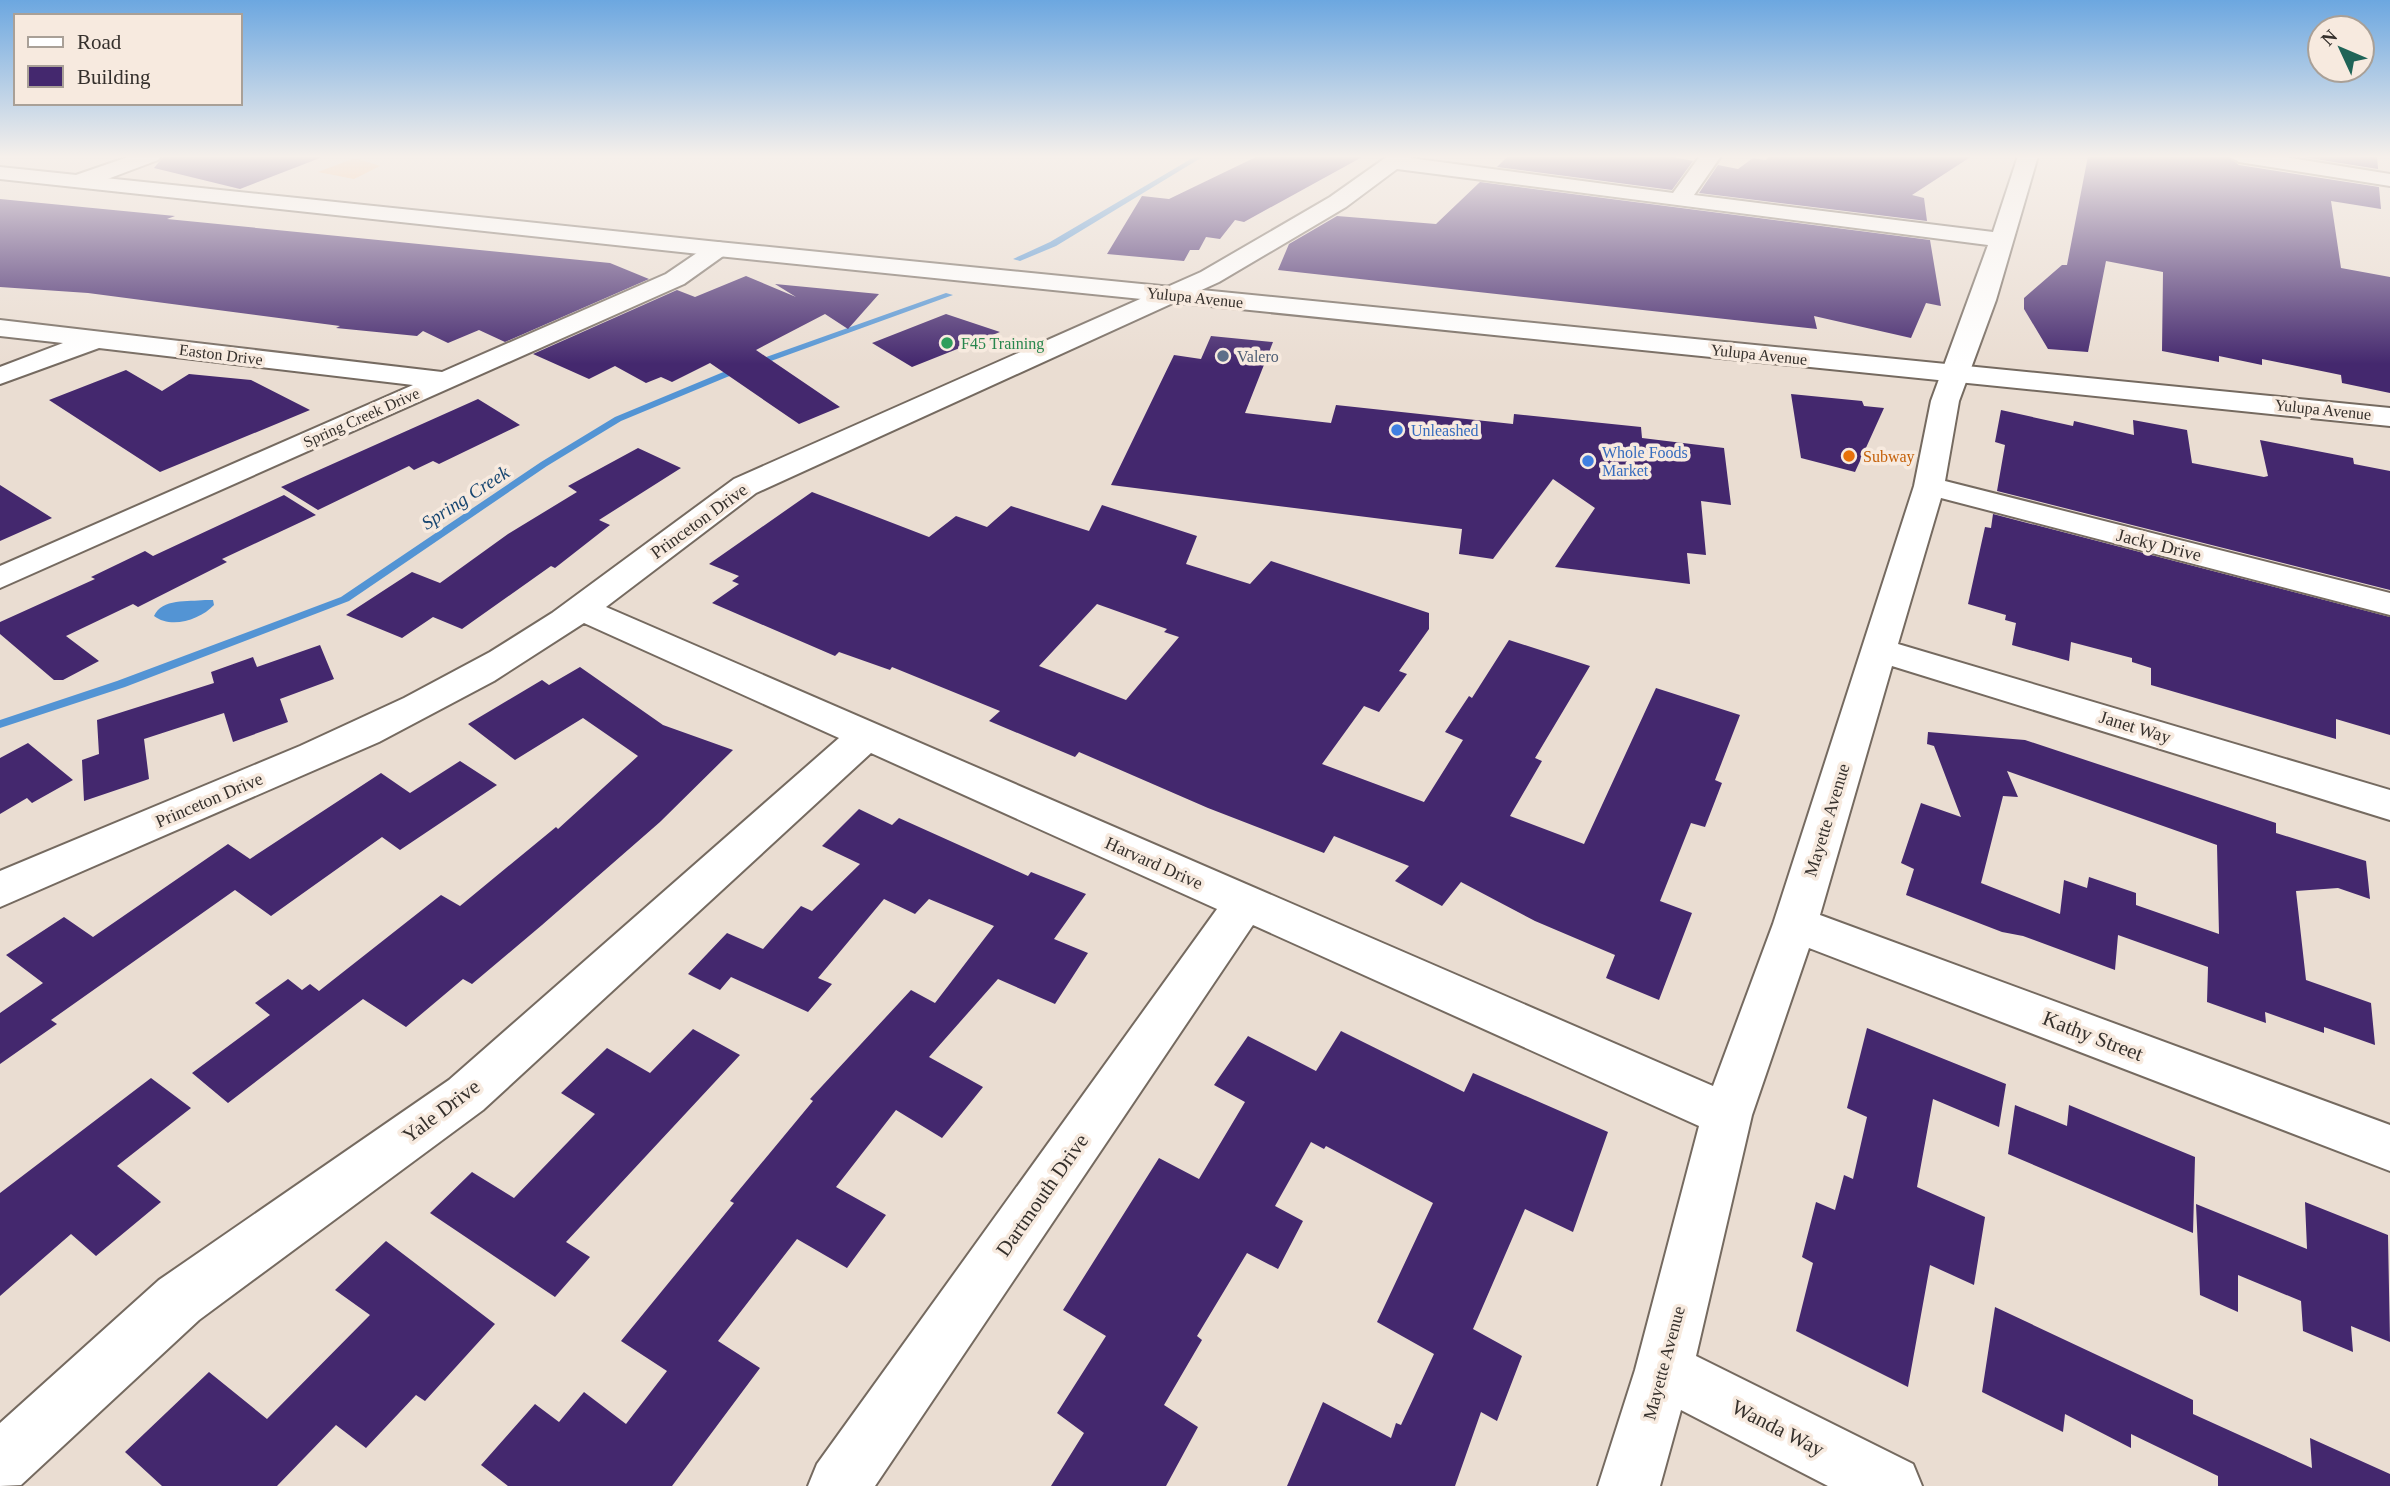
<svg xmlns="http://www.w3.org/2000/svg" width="2390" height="1486" viewBox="0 0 2390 1486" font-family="Georgia,serif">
<rect width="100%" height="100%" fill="#eaddd2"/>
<!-- green -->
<path fill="#ffbd84" d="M 355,158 L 380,166 L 354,179 L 318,172 Z"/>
<!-- water -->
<path fill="#5394d4" d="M 205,600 L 213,600 L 214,605 C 200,620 171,629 154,616 C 162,598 188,602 205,600 Z"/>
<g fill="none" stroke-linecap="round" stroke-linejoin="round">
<!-- stream -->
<path fill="#5394d4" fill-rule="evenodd" d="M 1196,156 L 1204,156 L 1056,246 L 1020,261 L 1013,259 L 1050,242 Z
M 946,293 L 953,295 L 727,377 L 621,421 L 547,466 L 349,601 L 125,687 L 0,728 L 0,720 L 117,681 L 341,597 L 541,462 L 615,417 L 721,373 Z"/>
</g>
<!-- building -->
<path fill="#44286e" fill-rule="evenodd" d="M 164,156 L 320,156 L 320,158 L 240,189 L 154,168 Z
M 1258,156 L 1364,156 L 1244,222 L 1235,220 L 1220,239 L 1206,237 L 1199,250 L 1190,250 L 1184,261 L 1107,254 L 1142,196 L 1169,199 Z
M 1508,156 L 1669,156 L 1693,161 L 1672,190 L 1497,167 Z
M 1769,156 L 1972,156 L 1912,195 L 1924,198 L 1927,221 L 1699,193 L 1718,165 L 1738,169 L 1753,158 L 1766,160 Z
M 2088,156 L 2227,156 L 2239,165 L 2379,187 L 2381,209 L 2331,201 L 2341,268 L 2390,277 L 2390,393 L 2342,383 L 2341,375 L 2262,359 L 2262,365 L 2219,356 L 2219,362 L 2162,351 L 2163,272 L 2106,261 L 2088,352 L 2048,349 L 2024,309 L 2024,298 L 2062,265 L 2067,265 Z
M 2296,156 L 2377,156 L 2378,169 Z
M 1480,182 L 1930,240 L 1941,306 L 1926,303 L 1911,338 L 1814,316 L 1817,329 L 1278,270 L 1289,244 L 1337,216 L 1436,224 Z
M 0,199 L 175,216 L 167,219 L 610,263 L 649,279 L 505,342 L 479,330 L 448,343 L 423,331 L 417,336 L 336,328 L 340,326 L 88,293 L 0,287 Z
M 746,276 L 796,297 L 775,284 L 879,294 L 848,329 L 825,314 L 756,350 L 840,407 L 799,424 L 710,363 L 672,382 L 661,377 L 646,383 L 615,366 L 589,379 L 533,354 L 677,290 L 695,297 Z
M 946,314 L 1000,332 L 912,367 L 872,343 Z
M 1211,336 L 1273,342 L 1245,413 L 1331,423 L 1336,405 L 1513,424 L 1514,414 L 1641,427 L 1642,438 L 1724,448 L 1731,505 L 1701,501 L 1706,555 L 1687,553 L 1690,584 L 1555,567 L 1595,508 L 1553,479 L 1493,559 L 1459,554 L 1462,529 L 1111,485 L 1174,355 L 1201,359 Z
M 126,370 L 162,391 L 189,374 L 251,380 L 310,410 L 160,472 L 49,400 Z
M 1791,394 L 1862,401 L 1864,406 L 1884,408 L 1855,472 L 1801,458 Z
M 478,399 L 520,425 L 439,464 L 433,461 L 414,470 L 409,466 L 318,510 L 281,487 Z
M 2001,410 L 2073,426 L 2074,421 L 2134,435 L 2133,420 L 2187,430 L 2192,463 L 2264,477 L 2268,476 L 2260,440 L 2353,458 L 2354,464 L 2390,471 L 2390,590 L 1997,491 L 2005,445 L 1995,442 Z
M 638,448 L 681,468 L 599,520 L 610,525 L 555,568 L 551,566 L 462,629 L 433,617 L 402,638 L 346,615 L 412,572 L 440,583 L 508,534 L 577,492 L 568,486 Z
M 0,485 L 52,518 L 0,541 Z
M 812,492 L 929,537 L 956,516 L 987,527 L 1011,506 L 1089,531 L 1102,505 L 1197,536 L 1186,564 L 1250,584 L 1271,561 L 1429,613 L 1429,629 L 1399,671 L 1407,674 L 1379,712 L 1364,706 L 1322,764 L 1424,802 L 1463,740 L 1445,732 L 1469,696 L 1472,698 L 1509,640 L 1590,666 L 1535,758 L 1542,761 L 1510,816 L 1584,844 L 1656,688 L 1740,715 L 1715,780 L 1722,783 L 1705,827 L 1691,823 L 1660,901 L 1692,913 L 1659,1000 L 1606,978 L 1615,955 L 1535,921 L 1461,882 L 1442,906 L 1395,881 L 1409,866 L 1334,836 L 1324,853 L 1208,808 L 1079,752 L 1075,757 L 989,721 L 1000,711 L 892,667 L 890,670 L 839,652 L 835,656 L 712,603 L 739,584 L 732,581 L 739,576 L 709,564 ZM 1097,604 L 1167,629 L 1164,632 L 1179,637 L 1126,700 L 1039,666 Z
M 284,495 L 316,515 L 222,559 L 227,562 L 138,607 L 133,604 L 66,636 L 99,661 L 63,680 L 54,680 L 0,634 L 0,622 L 95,579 L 91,577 L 145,551 L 153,556 Z
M 1993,514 L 2390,617 L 2390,735 L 2336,719 L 2336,739 L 2151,685 L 2151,668 L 2132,662 L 2132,658 L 2071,642 L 2069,661 L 2012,645 L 2016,623 L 2005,620 L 2006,615 L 1968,604 L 1985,527 L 1991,528 Z
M 320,645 L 334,679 L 280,699 L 288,722 L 233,742 L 224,713 L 144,739 L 149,779 L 84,801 L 82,760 L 99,754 L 97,720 L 214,683 L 211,672 L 253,657 L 257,667 Z
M 580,667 L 663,725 L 733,750 L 660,822 L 542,925 L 472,984 L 463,979 L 406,1027 L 363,999 L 228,1103 L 192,1073 L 270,1015 L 255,1003 L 288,979 L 302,990 L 310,984 L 319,991 L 441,895 L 460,906 L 556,827 L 558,829 L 638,756 L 583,718 L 515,760 L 468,724 L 542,680 L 549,685 Z
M 1928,732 L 2025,740 L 2276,823 L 2276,833 L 2366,861 L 2370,899 L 2338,888 L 2296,891 L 2306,980 L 2371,1003 L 2375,1045 L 2324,1027 L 2324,1033 L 2265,1012 L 2266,1023 L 2207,1002 L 2208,967 L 2118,935 L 2115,970 L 2023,936 L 2002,932 L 1906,895 L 1914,869 L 1901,863 L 1921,803 L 1961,817 L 1934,746 L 1927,744 ZM 2007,771 L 2217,845 L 2219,934 L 2136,905 L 2136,893 L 2089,877 L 2087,888 L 2064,880 L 2060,914 L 1981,883 L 2003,796 L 2018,797 Z
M 28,743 L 73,780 L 32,803 L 27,798 L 0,814 L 0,758 Z
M 460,761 L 497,785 L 400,850 L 382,837 L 271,916 L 235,890 L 51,1020 L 57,1024 L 0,1064 L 0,1013 L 43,983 L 6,955 L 64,917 L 93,937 L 228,844 L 250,859 L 381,773 L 410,793 Z
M 859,809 L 892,825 L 899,818 L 1028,876 L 1031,872 L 1086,894 L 1054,939 L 1088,953 L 1055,1004 L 998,979 L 929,1057 L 983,1087 L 942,1138 L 896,1110 L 836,1187 L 886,1215 L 847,1268 L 797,1239 L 718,1341 L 760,1368 L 672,1486 L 508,1486 L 481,1465 L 535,1404 L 559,1422 L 584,1392 L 626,1424 L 667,1371 L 621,1341 L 734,1203 L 730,1201 L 813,1101 L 810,1099 L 911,990 L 935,1003 L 994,926 L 929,899 L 915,914 L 884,899 L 818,978 L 832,984 L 808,1012 L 731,977 L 720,990 L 688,974 L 727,933 L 763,949 L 801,906 L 812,911 L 860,864 L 822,846 Z
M 1867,1028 L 2006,1084 L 1999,1127 L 1933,1099 L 1917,1187 L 1985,1217 L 1974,1285 L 1930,1265 L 1908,1387 L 1796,1331 L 1813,1263 L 1802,1257 L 1816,1202 L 1835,1210 L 1844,1175 L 1853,1179 L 1867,1117 L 1847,1108 Z
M 693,1029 L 740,1055 L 566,1242 L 590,1257 L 555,1297 L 430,1213 L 472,1172 L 514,1198 L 595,1114 L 561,1093 L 607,1048 L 650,1073 Z
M 1341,1031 L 1464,1092 L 1473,1073 L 1608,1132 L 1573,1232 L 1525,1209 L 1473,1329 L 1522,1356 L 1497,1421 L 1481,1412 L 1455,1486 L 1287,1486 L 1323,1402 L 1391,1438 L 1396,1423 L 1401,1425 L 1434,1354 L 1377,1322 L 1433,1203 L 1326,1146 L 1324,1149 L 1311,1142 L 1275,1206 L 1303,1221 L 1278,1269 L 1247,1253 L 1197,1336 L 1202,1340 L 1164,1405 L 1198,1427 L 1166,1486 L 1051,1486 L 1084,1433 L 1057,1413 L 1106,1336 L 1063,1310 L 1159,1158 L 1199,1179 L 1245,1102 L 1214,1085 L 1248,1036 L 1316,1071 Z
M 151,1078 L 191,1108 L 117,1166 L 161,1202 L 96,1256 L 71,1234 L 0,1296 L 0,1193 Z
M 2015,1105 L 2067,1126 L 2069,1105 L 2195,1157 L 2193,1233 L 2008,1154 Z
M 2305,1202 L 2388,1235 L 2390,1342 L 2351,1326 L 2353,1352 L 2303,1331 L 2301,1301 L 2238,1275 L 2238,1312 L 2200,1295 L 2196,1204 L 2307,1249 Z
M 386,1241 L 495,1324 L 425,1401 L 416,1395 L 366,1448 L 336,1425 L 277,1486 L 162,1486 L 125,1452 L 209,1372 L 267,1419 L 370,1315 L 335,1290 Z
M 1995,1307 L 2193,1400 L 2193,1414 L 2312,1468 L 2310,1438 L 2390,1474 L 2390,1486 L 2218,1486 L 2218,1476 L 2131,1434 L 2131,1448 L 2065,1414 L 2063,1432 L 1982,1392 Z"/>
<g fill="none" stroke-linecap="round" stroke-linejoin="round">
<!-- minor casing -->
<g stroke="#756a60" stroke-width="4">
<path id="minor" d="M 131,156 L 161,156 L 158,160 L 89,186 L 81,187 L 70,181 L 73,176 Z
M 1388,156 L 1411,156 L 1410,158 L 1673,193 L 1700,156 L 1721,156 L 1694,195 L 1993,232 L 2018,156 L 2038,156 L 1996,300 L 1959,401 L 1945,481 L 2390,593 L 2390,615 L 1941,498 L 1898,644 L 2390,790 L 2390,820 L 1892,666 L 1820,915 L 2390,1125 L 2390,1171 L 1809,948 L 1752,1115 L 1696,1356 L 1913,1464 L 1922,1486 L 1828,1486 L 1681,1410 L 1660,1486 L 1598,1486 L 1635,1370 L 1699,1126 L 1253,925 L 875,1486 L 808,1486 L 817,1464 L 1217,909 L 871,753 L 483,1110 L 199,1320 L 21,1485 L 0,1486 L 0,1423 L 159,1280 L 449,1080 L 839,738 L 584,623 L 494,681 L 379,742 L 0,907 L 0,871 L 300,746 L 404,698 L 490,652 L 552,613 L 734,479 L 1201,272 L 1330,197 ZM 1397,169 L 1988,245 L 1931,401 L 1914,486 L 1773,924 L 1713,1086 L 606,607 L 756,493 L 1219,282 L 1346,207 Z
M 2229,156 L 2279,156 L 2390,174 L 2390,186 L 2239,162 Z
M 718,242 L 726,244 L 730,249 L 726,254 L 684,284 L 0,588 L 0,566 L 413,385 L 99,348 L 0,384 L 0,367 L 63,343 L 0,336 L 0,320 L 442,372 L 666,274 L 710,244 Z"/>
</g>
<!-- tertiary casing -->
<g stroke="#756a60" stroke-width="4">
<path id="tertiary" d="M 0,167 L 718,242 L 2390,408 L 2390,426 L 718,256 L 0,179 Z"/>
</g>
<!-- minor -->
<use href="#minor" fill="#fff" fill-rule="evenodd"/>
<!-- tertiary -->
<use href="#tertiary" fill="#fff" fill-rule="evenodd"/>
</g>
<!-- sky -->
<linearGradient id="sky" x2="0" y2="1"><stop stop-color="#6ca7e0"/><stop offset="0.43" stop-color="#f6f0eb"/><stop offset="1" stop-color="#f6f0eb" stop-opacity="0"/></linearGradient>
<rect width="2390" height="364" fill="url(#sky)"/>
<!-- markers -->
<circle fill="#2e9e5b" stroke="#f7eadf" stroke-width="2.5" cx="947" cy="343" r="7"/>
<circle fill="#5c6f8a" stroke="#f7eadf" stroke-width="2.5" cx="1223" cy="356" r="7"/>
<g fill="#3f7fe0" stroke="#f7eadf" stroke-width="2.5">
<circle cx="1397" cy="430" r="7"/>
<circle cx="1588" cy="461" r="7"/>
</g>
<circle fill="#e8710a" stroke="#f7eadf" stroke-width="2.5" cx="1849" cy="456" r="7"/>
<g text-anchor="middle" stroke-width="7" stroke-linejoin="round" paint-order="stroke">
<!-- far-street labels -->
<g font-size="16" fill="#35302c" stroke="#f7eadf">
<text transform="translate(1195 297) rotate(6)" y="6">Yulupa Avenue</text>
<text transform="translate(221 354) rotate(7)" y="6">Easton Drive</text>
<text transform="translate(1759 354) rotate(6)" y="6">Yulupa Avenue</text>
<text transform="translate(2323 409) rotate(6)" y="6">Yulupa Avenue</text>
<text transform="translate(361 417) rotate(-24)" y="6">Spring Creek Drive</text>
</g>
<!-- far-leisure labels -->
<g font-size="16" fill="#27864d" stroke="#f7eadf" text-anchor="start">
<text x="961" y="349">F45 Training</text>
</g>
<!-- far-service labels -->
<g font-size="16" fill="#4e5e75" stroke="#f7eadf" text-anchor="start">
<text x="1237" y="362">Valero</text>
</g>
<!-- far-shop labels -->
<g font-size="16" fill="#366cbe" stroke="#f7eadf" text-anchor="start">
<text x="1411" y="436">Unleashed</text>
<text x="1602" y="458">Whole Foods<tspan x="1602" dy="18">Market</tspan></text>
</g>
<!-- far-food labels -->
<g font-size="16" fill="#c56008" stroke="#f7eadf" text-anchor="start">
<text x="1863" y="462">Subway</text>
</g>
<!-- street labels -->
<g font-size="18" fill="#35302c" stroke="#f7eadf">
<text transform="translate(699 521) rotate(-36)" y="6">Princeton Drive</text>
<text transform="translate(2159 545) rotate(14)" y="6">Jacky Drive</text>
<text transform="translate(2135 727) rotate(17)" y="6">Janet Way</text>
<text transform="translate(209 800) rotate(-23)" y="6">Princeton Drive</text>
<text transform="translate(1827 820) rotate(-73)" y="6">Mayette Avenue</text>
<text transform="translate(1154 863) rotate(24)" y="6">Harvard Drive</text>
<text transform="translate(1664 1363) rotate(-75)" y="6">Mayette Avenue</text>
</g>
<!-- water labels -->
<g font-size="19" font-style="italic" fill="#174671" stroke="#f7eadf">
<text transform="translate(465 497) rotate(-33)" y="7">Spring Creek</text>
</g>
<!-- near-street labels -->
<g font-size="21" fill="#35302c" stroke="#f7eadf">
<text transform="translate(2093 1036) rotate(21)" y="7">Kathy Street</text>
<text transform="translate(441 1111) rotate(-37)" y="7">Yale Drive</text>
<text transform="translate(1042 1195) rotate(-55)" y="7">Dartmouth Drive</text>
<text transform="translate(1778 1428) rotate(27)" y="7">Wanda Way</text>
</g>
</g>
<!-- legend -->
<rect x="14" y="14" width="228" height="91" fill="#f7eadf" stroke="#a9a097" stroke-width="2"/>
<rect x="28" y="37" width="35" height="10" fill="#ffffff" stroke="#a9a097" stroke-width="2"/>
<text x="77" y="49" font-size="21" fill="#35302c">Road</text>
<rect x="28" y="66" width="35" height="21" fill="#44286e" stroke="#a9a097" stroke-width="2"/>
<text x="77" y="84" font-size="21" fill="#35302c">Building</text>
<!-- north arrow -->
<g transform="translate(2341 49) rotate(314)"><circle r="33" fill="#f7eadf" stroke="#a9a097" stroke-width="2"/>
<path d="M0-5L12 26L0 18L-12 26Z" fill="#1f6457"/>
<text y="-10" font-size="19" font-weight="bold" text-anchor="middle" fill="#35302c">N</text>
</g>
</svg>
